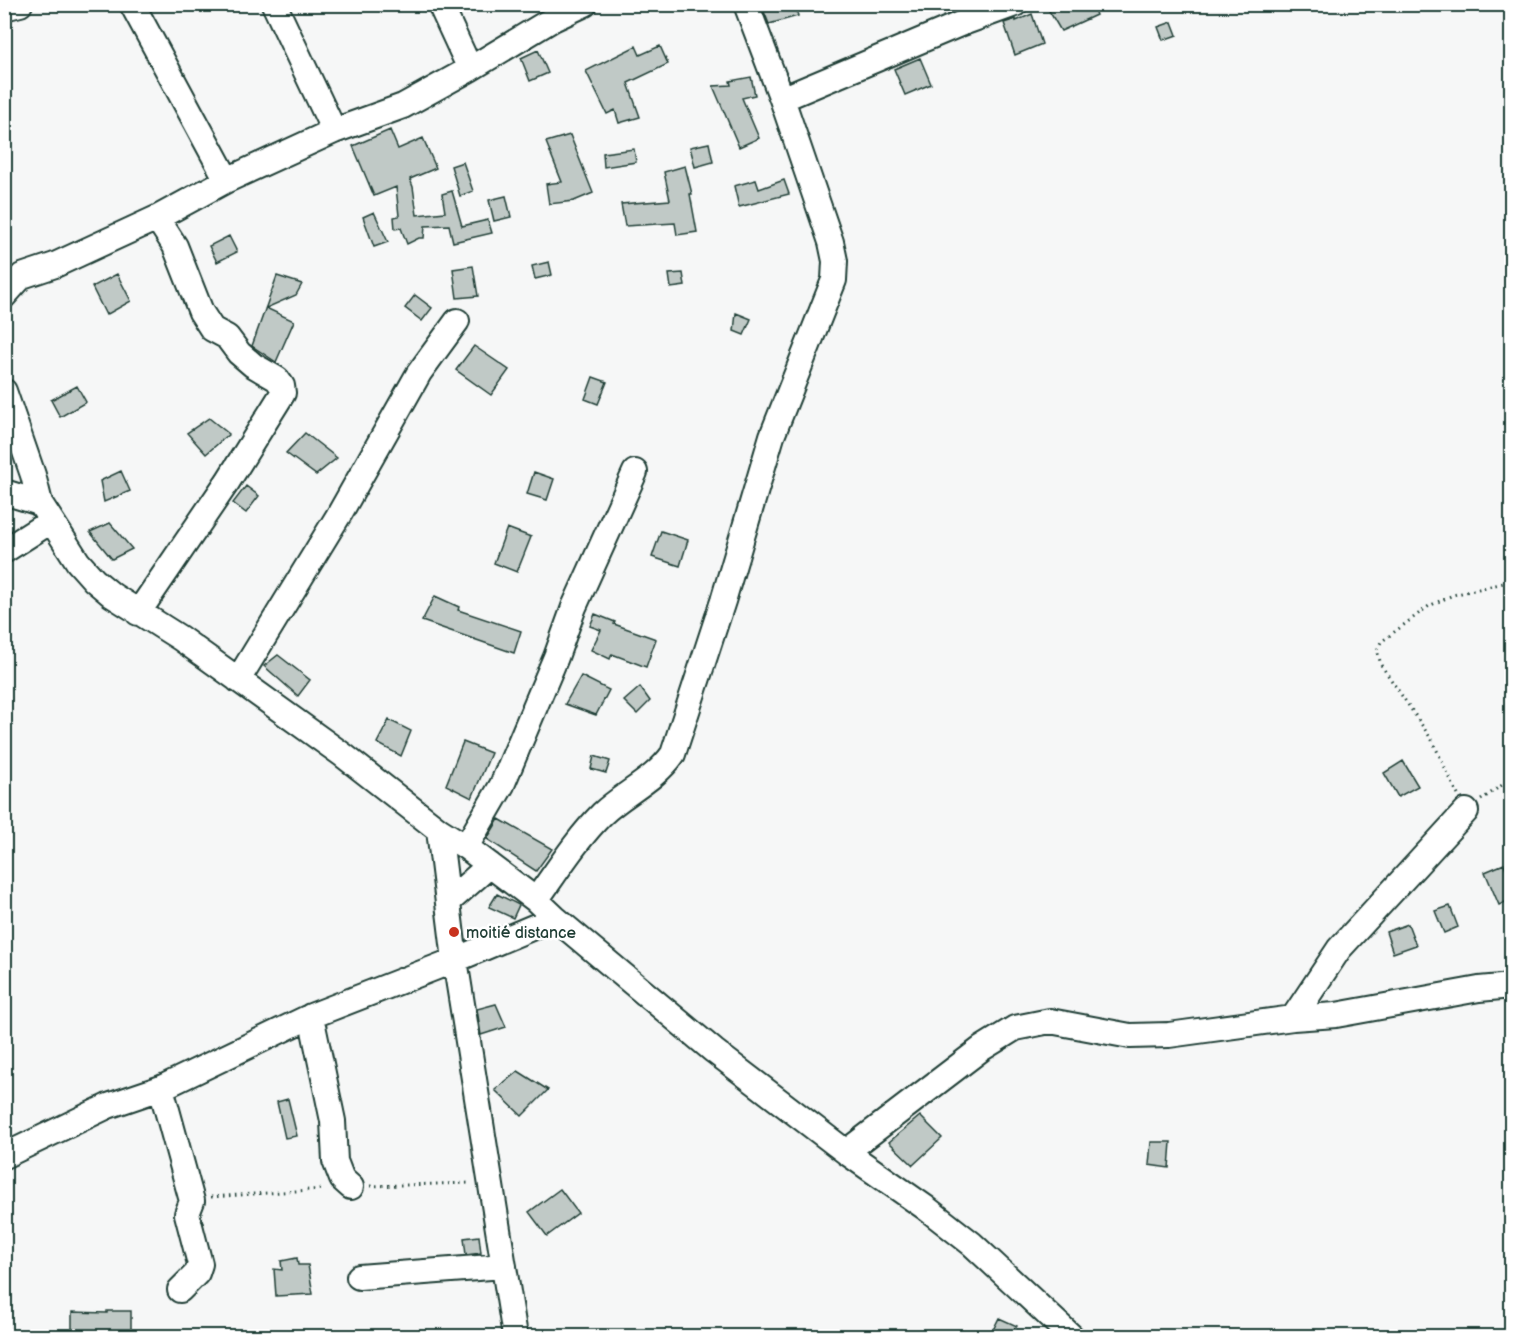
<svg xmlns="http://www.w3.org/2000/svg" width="1516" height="1341" viewBox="0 0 1516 1341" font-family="'Balsamiq Sans',sans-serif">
<rect width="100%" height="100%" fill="#f6f7f7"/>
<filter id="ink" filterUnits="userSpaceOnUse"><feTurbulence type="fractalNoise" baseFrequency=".0167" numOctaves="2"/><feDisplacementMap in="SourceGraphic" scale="12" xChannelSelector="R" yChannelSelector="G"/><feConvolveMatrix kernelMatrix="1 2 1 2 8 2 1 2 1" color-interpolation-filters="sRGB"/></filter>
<g filter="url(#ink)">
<!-- building -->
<path fill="#c0c9c6" stroke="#1f3d34" stroke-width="1.5" d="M 761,4 L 795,4 L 798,16 L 769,24 Z
M 1045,4 L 1092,4 L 1096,15 L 1061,31 Z
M 1032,14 L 1042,44 L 1015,55 L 1004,23 L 1016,19 L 1016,21 Z
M 1172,22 L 1177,35 L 1163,40 L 1158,27 Z
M 636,46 L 640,55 L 660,46 L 668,64 L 628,83 L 640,117 L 619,123 L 615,110 L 607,114 L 586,71 Z
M 538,50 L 548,73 L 530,81 L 521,58 Z
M 920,58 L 931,84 L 905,95 L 894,69 Z
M 751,77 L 755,95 L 742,98 L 759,138 L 739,147 L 713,86 L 731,85 L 730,81 Z
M 390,130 L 398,149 L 423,138 L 436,168 L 410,179 L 413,187 L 417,215 L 445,212 L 442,194 L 452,191 L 462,226 L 488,220 L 492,233 L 453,242 L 449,225 L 425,226 L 424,238 L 419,238 L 407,244 L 401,228 L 395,229 L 394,217 L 399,216 L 396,187 L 374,196 L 353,146 Z
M 570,135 L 593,193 L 574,201 L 549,204 L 546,184 L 562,182 L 546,142 Z
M 709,143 L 713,162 L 695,167 L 690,147 Z
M 634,149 L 636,162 L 604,167 L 603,153 Z
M 463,162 L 473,191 L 460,196 L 451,166 Z
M 685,166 L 692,194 L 690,194 L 697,232 L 677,235 L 675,223 L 625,226 L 621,204 L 670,200 L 664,172 Z
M 756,180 L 759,189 L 784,180 L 789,194 L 739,207 L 734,186 Z
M 506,196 L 511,217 L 494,221 L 489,200 Z
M 374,212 L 388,242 L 374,247 L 363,217 Z
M 229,236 L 237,252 L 217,262 L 209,246 Z
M 549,262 L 552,275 L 535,279 L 532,266 Z
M 473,266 L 478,296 L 457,298 L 453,269 Z
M 683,273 L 685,286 L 671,288 L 669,274 Z
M 117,274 L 131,301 L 106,315 L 92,287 Z
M 277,276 L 302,284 L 296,295 L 266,308 L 294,321 L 276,362 L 252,346 Z
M 415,295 L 432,308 L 422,321 L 405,308 Z
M 736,313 L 751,319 L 744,335 L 734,331 Z
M 474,346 L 509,370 L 491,395 L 456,370 Z
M 593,377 L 607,382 L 598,404 L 585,399 Z
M 77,386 L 86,402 L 60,417 L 51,400 Z
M 209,418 L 229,434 L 206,454 L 187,433 Z
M 305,433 L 337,458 L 316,475 L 286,453 Z
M 121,471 L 130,491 L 104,502 L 100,481 Z
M 534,472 L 554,479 L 547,500 L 527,494 Z
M 246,486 L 259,496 L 246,513 L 233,503 Z
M 110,523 L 132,549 L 112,559 L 90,532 Z
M 507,528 L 531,537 L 517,572 L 494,563 Z
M 661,531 L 688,540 L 680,566 L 652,557 Z
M 435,596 L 459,607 L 458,610 L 521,631 L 514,653 L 422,621 Z
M 595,614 L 615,622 L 614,624 L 656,639 L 646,667 L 612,654 L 610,659 L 591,650 L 601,630 L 590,626 Z
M 278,655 L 310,680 L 298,696 L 264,666 Z
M 581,676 L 609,690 L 596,715 L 565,704 Z
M 640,687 L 650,701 L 637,714 L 624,701 Z
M 389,720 L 411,731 L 401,756 L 377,743 Z
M 463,742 L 491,753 L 472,798 L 446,785 Z
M 594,756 L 610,761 L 606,773 L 591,769 Z
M 1403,761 L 1418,786 L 1398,797 L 1384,773 Z
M 499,819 L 552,849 L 536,871 L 487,839 Z
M 1504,864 L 1512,882 L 1512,899 L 1499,905 L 1485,872 Z
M 497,894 L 519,905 L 513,918 L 489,907 Z
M 1450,906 L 1458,927 L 1444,933 L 1435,911 Z
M 1408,924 L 1416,945 L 1393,953 L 1386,932 Z
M 496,1004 L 506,1027 L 481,1035 L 477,1009 Z
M 518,1071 L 548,1090 L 522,1116 L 495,1090 Z
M 288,1099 L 297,1136 L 285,1138 L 277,1102 Z
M 920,1116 L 942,1138 L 913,1165 L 889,1142 Z
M 1151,1142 L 1171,1142 L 1169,1168 L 1149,1165 Z
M 560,1189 L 578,1213 L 547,1236 L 529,1212 Z
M 479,1236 L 481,1253 L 466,1255 L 464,1238 Z
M 297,1258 L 298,1265 L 308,1265 L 313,1294 L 276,1296 L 274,1269 L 282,1270 L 281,1261 Z
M 107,1311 L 131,1311 L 131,1336 L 72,1336 L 72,1312 L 107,1313 Z
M 999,1318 L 1017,1326 L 1010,1336 L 990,1336 Z"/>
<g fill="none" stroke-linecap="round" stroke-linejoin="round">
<!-- minor casing -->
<g stroke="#1f3d34" stroke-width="28">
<path id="minor" d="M 132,4 L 227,180
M 274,4 L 334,131
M 440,4 L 470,69
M 746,4 L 782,99 L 960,24 L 1015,4
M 4,8 L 20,4
M 4,296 L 22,276 L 55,265 L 157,218 L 227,180 L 334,131 L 403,106 L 470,69 L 553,19 L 585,4
M 4,391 L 33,475 L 40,503 L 78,562 L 94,580 L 112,595 L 180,638 L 343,755 L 439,830 L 466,847 L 536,900 L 555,918 L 714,1051 L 846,1152 L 926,1208 L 972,1244 L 1071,1336
M 4,492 L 40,503
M 4,551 L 51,521
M 138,613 L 228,481 L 283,393 L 282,386 L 277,379 L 253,365 L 239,353 L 227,337 L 212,329 L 201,312 L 175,246 L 157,218
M 238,680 L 340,513 L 419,373 L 457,321
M 439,830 L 455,960 L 515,1336
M 466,847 L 502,785 L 556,657 L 574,607 L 635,472
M 536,900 C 557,871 577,839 602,814 C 624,793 655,780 673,754 L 723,601 L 772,436 L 834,280 L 835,261 L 831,242 L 782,99
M 448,902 L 490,865
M 311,1016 L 333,1121 L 335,1161 L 342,1179 L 351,1187
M 1293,1018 L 1336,1015 L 1479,989 L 1512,986
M 161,1088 L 192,1201 L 187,1214 L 200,1264 L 197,1273 L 180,1290
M 846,1152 L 981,1049 L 1015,1028 L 1050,1021 L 1130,1036 L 1169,1035 L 1293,1018 L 1339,949 L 1466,811
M 4,1156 L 108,1106 L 161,1088 L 311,1016 L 455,960 L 555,918
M 359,1277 L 504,1266"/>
</g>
<!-- path -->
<path stroke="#1f3d34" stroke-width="3" stroke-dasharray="1.5 4.5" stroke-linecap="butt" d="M 1458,795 L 1432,740 L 1381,665 L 1377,650 L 1381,642 L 1429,606 L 1453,595 L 1512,581
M 1481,800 L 1512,778
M 370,1186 L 471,1183
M 211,1197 L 324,1189"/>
<!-- minor -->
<use href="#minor" stroke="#fff" stroke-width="24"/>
</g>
</g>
<!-- markers -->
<circle fill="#c8321e" stroke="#fff" stroke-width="2" cx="454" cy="932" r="6"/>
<g text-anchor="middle" stroke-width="5" stroke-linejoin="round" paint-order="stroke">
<!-- poi labels -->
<g font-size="16" fill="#1f3d34" stroke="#fff" text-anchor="start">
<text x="466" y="938">moitié distance</text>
</g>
</g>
<!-- margin -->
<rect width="1516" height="1341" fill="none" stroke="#fff" stroke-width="24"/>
<rect x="12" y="12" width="1492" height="1317" fill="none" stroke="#1f3d34" stroke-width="2" filter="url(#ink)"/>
</svg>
